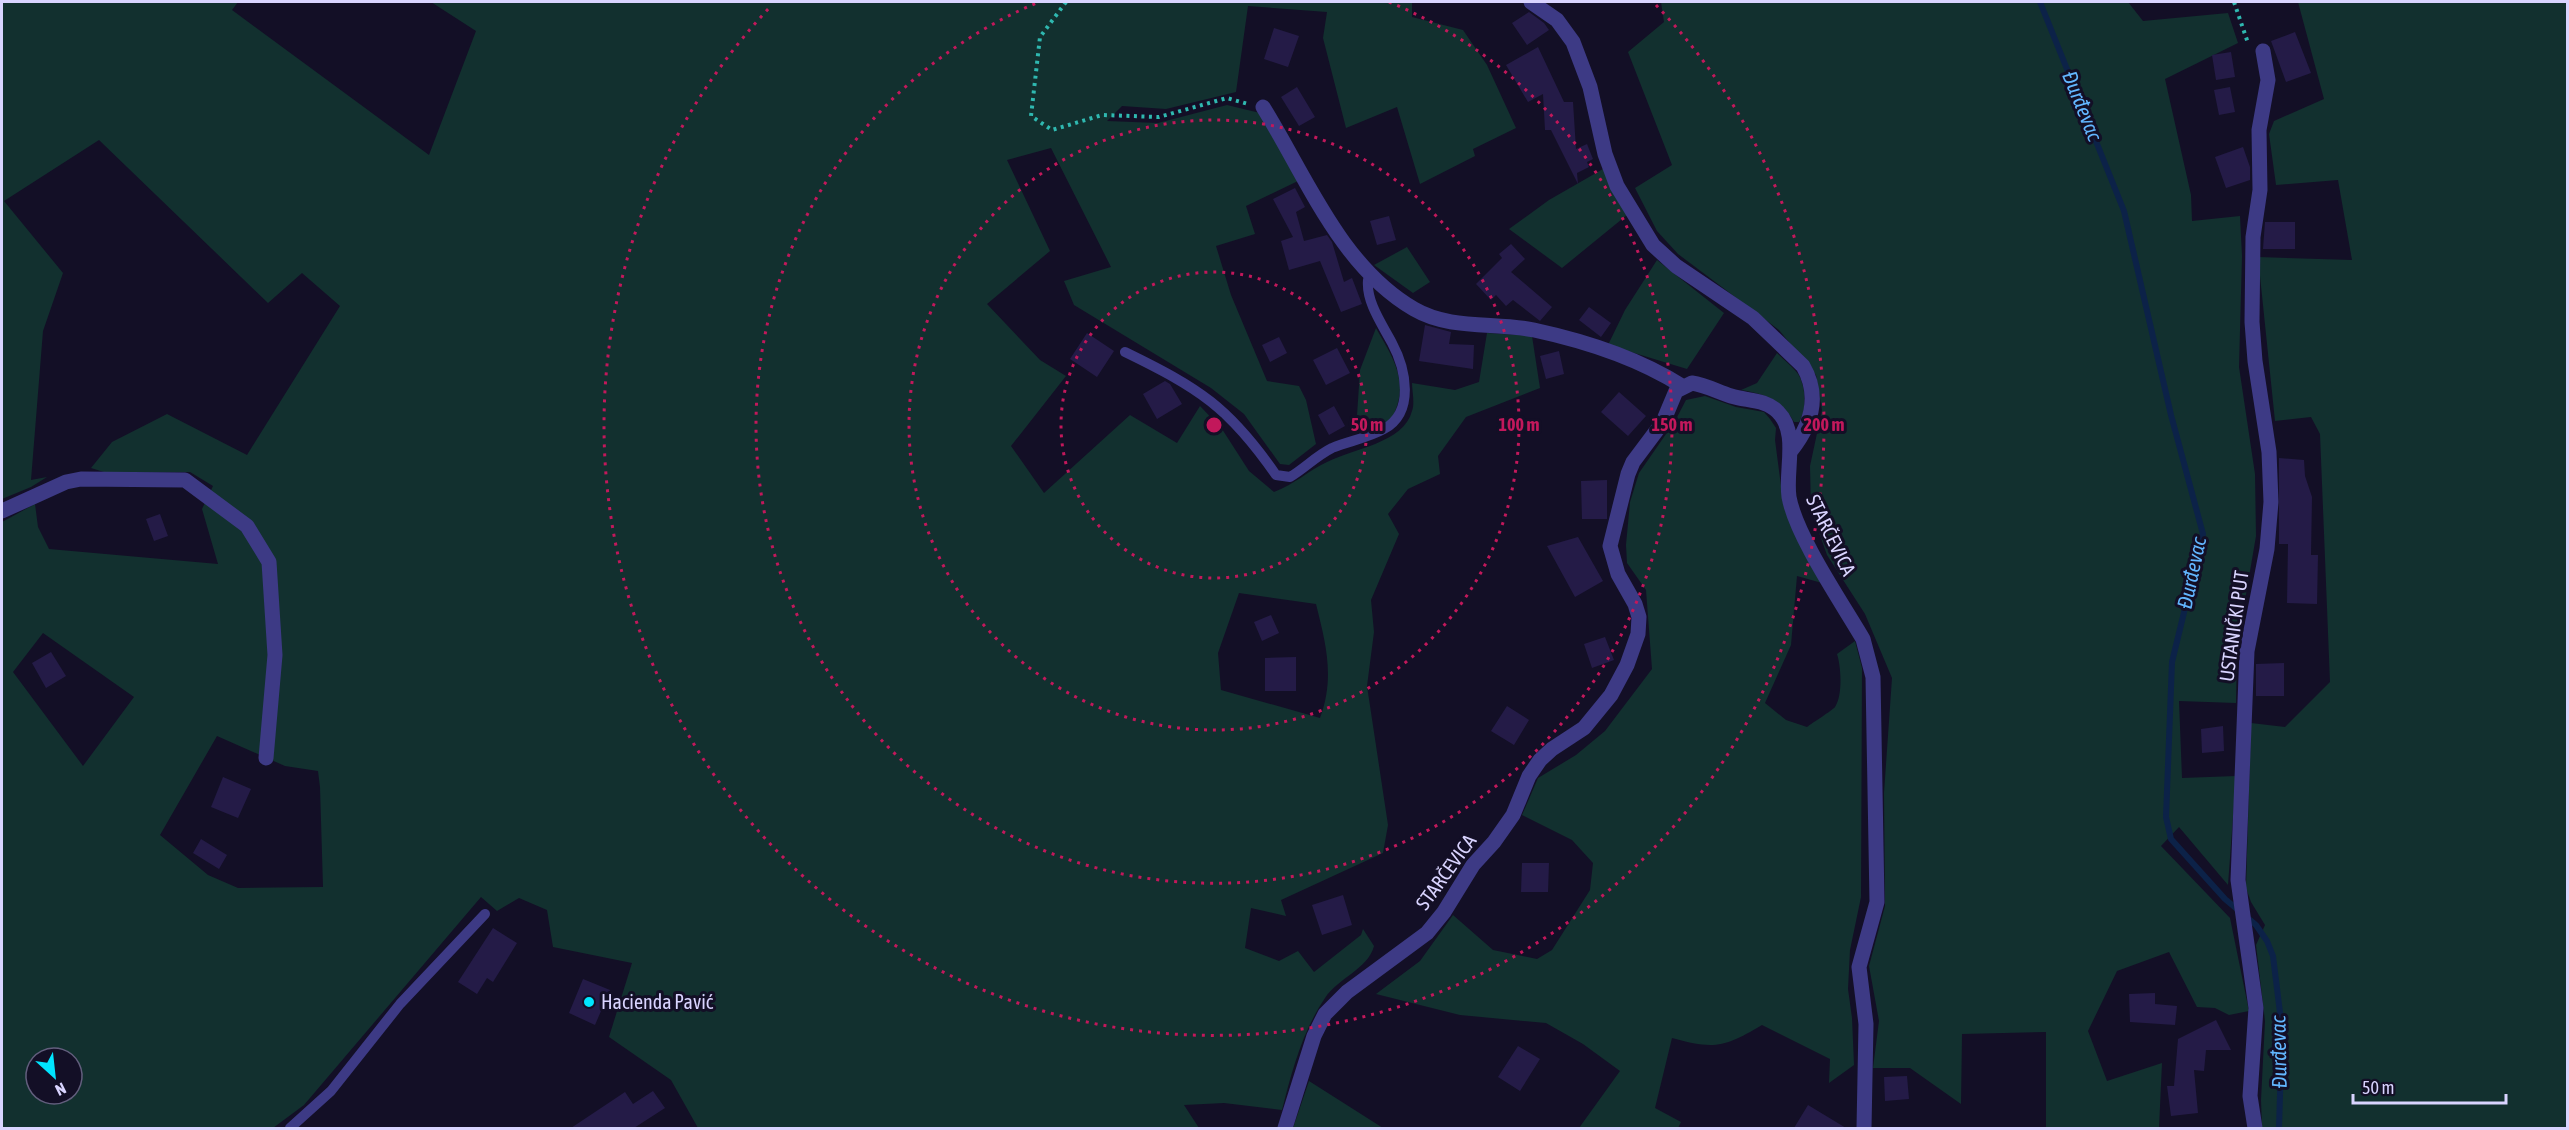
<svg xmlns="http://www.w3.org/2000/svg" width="2569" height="1130" viewBox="0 0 2569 1130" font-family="'Asap Condensed',sans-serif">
<rect width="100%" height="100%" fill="#130f26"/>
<!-- green -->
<path fill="#12302f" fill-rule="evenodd" d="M 2,2 L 238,2 L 232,10 L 429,155 L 476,31 L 431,2 L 1412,2 L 1412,17 L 1463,30 L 1487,65 L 1516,128 L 1473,149 L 1475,156 L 1420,184 L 1397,107 L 1346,128 L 1323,38 L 1327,12 L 1248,6 L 1236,92 L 1166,109 L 1122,106 L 1107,121 L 1158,123 L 1227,105 L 1260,113 L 1298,181 L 1246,206 L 1255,234 L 1216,246 L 1231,295 L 1267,381 L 1299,386 L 1306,400 L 1316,444 L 1289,465 L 1280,464 L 1244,414 L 1211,388 L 1074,305 L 1064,281 L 1111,267 L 1051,148 L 1007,160 L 1050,251 L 987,304 L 1040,360 L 1066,376 L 1011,446 L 1044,493 L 1130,415 L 1177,443 L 1200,406 L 1222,429 L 1249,471 L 1274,492 C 1295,484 1308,471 1327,462 C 1352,449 1404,443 1412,411 C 1415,403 1412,391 1412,383 L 1455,390 L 1479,382 L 1487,333 L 1532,336 L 1540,388 L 1466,417 L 1438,456 L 1440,474 L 1408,489 L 1388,514 L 1399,534 L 1371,600 L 1374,632 L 1367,686 L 1388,825 L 1383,853 L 1281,900 L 1286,916 L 1251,908 L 1245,948 L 1279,961 L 1298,951 L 1314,972 L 1361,935 L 1363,929 L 1374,946 C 1368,969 1338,978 1325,998 C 1302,1032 1292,1071 1282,1110 L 1224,1103 L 1184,1105 L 1199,1128 L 698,1128 L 671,1080 L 609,1037 L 632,963 L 553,947 L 547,910 L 519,898 L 497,911 L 481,897 L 304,1105 L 273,1128 L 2,1128 L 2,522 L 35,504 L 38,527 L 49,549 L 218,564 L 202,509 L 213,486 L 190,472 L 107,473 L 91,468 L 112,442 L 167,414 L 247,455 L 340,306 L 302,273 L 268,303 L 99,140 L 4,201 L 63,273 L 43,331 L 31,480 L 47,477 L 31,487 L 2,499 ZM 1239,593 L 1316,604 C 1326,644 1335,678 1320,718 L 1221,690 L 1218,653 ZM 43,633 L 134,697 L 83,766 L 13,672 ZM 217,736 L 285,766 L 318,771 L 320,787 L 323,887 L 238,888 L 208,875 L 160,835 ZM 36,1058 L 72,1058 L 72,1094 L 36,1094 Z
M 1661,2 L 2128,2 L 2143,21 L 2228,13 L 2238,43 L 2165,79 L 2191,195 L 2192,221 L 2240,216 L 2242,256 L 2239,367 L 2255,474 L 2256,536 L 2237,647 L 2236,703 L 2179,701 L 2182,778 L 2236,776 L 2228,885 L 2179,827 L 2161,846 L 2230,918 L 2249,1011 L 2229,1015 L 2215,1008 L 2197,1007 L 2169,952 L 2117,971 L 2088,1031 L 2107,1081 L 2162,1063 L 2159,1128 L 2046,1128 L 2046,1032 L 1962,1034 L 1961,1104 L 1910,1068 L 1873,1068 L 1879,1021 L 1869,966 L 1885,906 L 1884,793 L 1892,678 L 1865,614 L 1827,555 L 1811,510 L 1810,466 L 1822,410 L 1816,375 L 1779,330 L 1678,254 L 1657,231 L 1635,188 L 1672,165 L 1628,52 L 1664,22 Z
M 2298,2 L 2567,2 L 2567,1128 L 2262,1128 L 2261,1100 L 2265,1021 L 2256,945 L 2265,925 L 2251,902 L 2246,888 L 2251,723 L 2285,727 L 2330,682 L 2320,434 L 2311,417 L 2275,421 L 2258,257 L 2352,260 L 2338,180 L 2276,185 L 2269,134 L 2274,121 L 2324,99 Z
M 1603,169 L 1627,215 L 1562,268 L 1509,229 L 1549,200 Z
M 1407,247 L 1430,282 L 1413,293 L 1374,265 Z
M 1657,260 L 1724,313 L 1687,369 L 1608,345 L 1625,310 Z
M 1376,328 C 1390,353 1407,377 1397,406 C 1395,411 1394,415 1391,419 C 1382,427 1367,428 1356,431 L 1360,370 Z
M 1777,353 C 1784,360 1793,367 1798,374 C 1806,386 1807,410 1799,422 L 1794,422 C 1781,399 1765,394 1741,390 L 1757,383 Z
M 1705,396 L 1736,407 L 1764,412 L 1770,419 L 1776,428 L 1775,440 L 1783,501 L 1822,583 L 1797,576 L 1791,645 L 1765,703 L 1786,720 L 1807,727 C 1812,723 1833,710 1835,707 C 1843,695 1841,666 1837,654 L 1855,641 L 1862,668 L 1861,897 L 1850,950 L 1848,989 L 1852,1018 L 1854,1065 L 1829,1083 L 1830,1059 L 1762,1025 C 1725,1047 1715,1050 1672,1038 L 1655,1108 L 1681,1122 L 1678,1128 L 1579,1128 L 1620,1071 L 1583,1044 L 1546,1023 L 1460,1015 L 1376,994 L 1420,961 L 1453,915 L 1493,950 L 1537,959 L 1552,950 L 1590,890 L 1593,863 L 1572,840 L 1522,815 L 1538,778 L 1576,755 L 1605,731 L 1652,669 L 1646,590 L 1627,563 L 1626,545 L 1630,502 L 1639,473 L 1675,421 L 1686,400 Z
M 1309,1081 L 1383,1128 L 1293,1128 Z"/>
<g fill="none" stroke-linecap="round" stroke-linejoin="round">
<!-- stream -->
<path stroke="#0c2248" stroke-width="6" d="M 2040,2 L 2124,211 L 2171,415 L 2203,534 L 2172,662 L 2166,817 L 2171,839 L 2225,899 L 2256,925 L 2267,941 L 2273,956 L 2282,1029 L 2279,1128"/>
</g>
<!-- building -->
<path fill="#241b47" d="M 1529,12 L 1544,23 L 1549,30 L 1527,45 L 1512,23 Z
M 1274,28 L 1299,36 L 1288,67 L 1264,59 Z
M 2295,32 L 2311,73 L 2286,82 L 2271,41 Z
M 1538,47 L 1564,102 L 1573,102 L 1576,149 L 1587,144 L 1593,159 L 1587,162 L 1589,167 L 1577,173 L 1578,184 L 1551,130 L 1545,130 L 1543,94 L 1528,102 L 1506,65 Z
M 2231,52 L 2235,77 L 2216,80 L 2212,55 Z
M 1297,87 L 1315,117 L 1299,126 L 1281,97 Z
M 2230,87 L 2235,112 L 2219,115 L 2214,90 Z
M 2243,147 L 2250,167 L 2250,180 L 2226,188 L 2215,157 Z
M 1295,188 L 1305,207 L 1296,212 L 1304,241 L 1327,235 L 1332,242 L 1344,282 L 1352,278 L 1362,304 L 1341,312 L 1320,261 L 1289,270 L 1281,241 L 1293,237 L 1273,199 Z
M 1389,216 L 1396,240 L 1377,245 L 1370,221 Z
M 2265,222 L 2295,222 L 2295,249 L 2263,249 Z
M 1511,244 L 1525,259 L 1511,272 L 1552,307 L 1540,321 L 1513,300 L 1506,306 L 1496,295 L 1491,300 L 1476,284 L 1502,258 L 1499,254 Z
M 1589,307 L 1611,323 L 1601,337 L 1579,320 Z
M 1425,325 L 1451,332 L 1449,344 L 1474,345 L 1473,369 L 1419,361 Z
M 1087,333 L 1114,351 L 1097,377 L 1070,359 Z
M 1279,337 L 1287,353 L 1270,362 L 1262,345 Z
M 1337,348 L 1350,373 L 1326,385 L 1313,360 Z
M 1559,351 L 1564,374 L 1546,379 L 1540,356 Z
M 1165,381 L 1170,384 L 1182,404 L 1157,419 L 1143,394 Z
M 1619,392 L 1646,416 L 1628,436 L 1601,412 Z
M 1334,406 L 1345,426 L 1329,435 L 1318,415 Z
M 2279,458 L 2304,460 L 2305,476 L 2312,497 L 2311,555 L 2318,555 L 2317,604 L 2287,603 L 2288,544 L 2279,544 Z
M 1607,480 L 1607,519 L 1582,519 L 1581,481 Z
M 160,514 L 168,536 L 154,541 L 146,519 Z
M 1578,537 L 1603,581 L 1575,597 L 1547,546 Z
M 1271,615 L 1279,633 L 1262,641 L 1254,622 Z
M 1605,637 L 1614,660 L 1592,668 L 1584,644 Z
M 51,652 L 66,676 L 46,688 L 32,663 Z
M 1296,657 L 1296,691 L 1265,691 L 1265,658 Z
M 2284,663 L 2284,696 L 2256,696 L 2256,664 Z
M 1507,706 L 1529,720 L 1514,745 L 1491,731 Z
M 2223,726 L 2224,751 L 2202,753 L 2201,729 Z
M 223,777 L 251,789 L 238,818 L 211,807 Z
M 201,839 L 227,855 L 219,869 L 193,853 Z
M 1522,863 L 1549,863 L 1548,892 L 1521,892 Z
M 1343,895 L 1352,925 L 1322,935 L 1312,905 Z
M 493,928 L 517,943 L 493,982 L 487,978 L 477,994 L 458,982 Z
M 583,979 L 610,990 L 595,1025 L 569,1013 Z
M 2155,993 L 2155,1004 L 2177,1006 L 2175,1025 L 2130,1022 L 2129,994 Z
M 2216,1020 L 2231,1050 L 2206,1050 L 2204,1071 L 2194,1070 L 2198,1113 L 2171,1116 L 2167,1086 L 2174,1086 L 2178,1039 Z
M 1518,1046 L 1540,1059 L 1520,1091 L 1498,1077 Z
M 1907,1076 L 1909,1099 L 1885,1101 L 1884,1077 Z
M 653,1091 L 665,1108 L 634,1128 L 571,1128 L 625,1092 L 633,1104 Z
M 1808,1105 L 1846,1128 L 1794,1128 Z"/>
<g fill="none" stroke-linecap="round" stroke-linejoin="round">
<!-- path -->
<path stroke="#2fb8b0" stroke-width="4" stroke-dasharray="3 4.5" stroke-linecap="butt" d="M 1066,2 L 1040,37 L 1031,116 L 1052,130 L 1102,115 L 1159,117 L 1227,98 L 1248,104
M 2234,2 L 2248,43"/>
<!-- lane -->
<path stroke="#3d3a85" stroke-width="10" d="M 1125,352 C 1199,388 1229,407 1276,475 L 1290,477 C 1305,468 1316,456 1332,448 C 1349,441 1368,438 1384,429 C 1415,412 1406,369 1392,343 C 1382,324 1366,302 1368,280 L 1372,275
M 290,1128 L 331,1091 L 400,1004 L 485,914"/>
<!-- street -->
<path stroke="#3d3a85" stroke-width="15" d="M 1531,2 L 1557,20 L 1573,42 L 1590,87 L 1605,154 L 1617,186 L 1653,245 L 1676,266 L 1753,318 L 1803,366 C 1821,397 1811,426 1790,452
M 1263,107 C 1306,176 1340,266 1414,309 C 1450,330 1494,322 1534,330 C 1585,341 1638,358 1682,386
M 2,511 L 66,482 L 81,479 L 185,480 L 247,526 L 269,562 L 275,655 L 266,758
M 1285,1128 L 1314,1036 L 1325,1014 L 1347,992 L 1427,933 L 1444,912 L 1473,865 L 1494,842 L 1513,815 L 1529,776 L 1540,760 L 1552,749 L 1584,728 L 1611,695 L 1627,665 L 1638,634 L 1639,617 L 1635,604 L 1618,574 L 1610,546 L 1628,474 L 1633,462 L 1663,422 L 1676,391 L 1692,383 C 1706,385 1718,392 1731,396 C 1747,401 1766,399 1778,412 C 1799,433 1785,470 1789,497 C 1796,536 1842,603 1863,639 L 1873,677 L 1877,902 L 1859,967 L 1866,1024 L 1864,1128
M 2255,1128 L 2250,1096 L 2256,1008 L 2238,880 L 2247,651 L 2267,549 L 2271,502 L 2269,452 L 2255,361 L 2252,322 L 2253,237 L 2260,190 L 2259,130 L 2268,80 L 2263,51"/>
</g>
<!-- distance rings -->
<g fill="none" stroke="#c2185b" stroke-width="3" stroke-dasharray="3 6">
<circle cx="1214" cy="425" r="153"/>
<circle cx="1214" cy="425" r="305"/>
<path d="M1389 2A458 458 0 1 1 1039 2"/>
<path d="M1656 5A610 610 0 1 1 772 5"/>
</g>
<!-- markers -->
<circle fill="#00e5ff" stroke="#130f26" stroke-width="2" cx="589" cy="1002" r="6"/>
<g text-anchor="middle" stroke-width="6" stroke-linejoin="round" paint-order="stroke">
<!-- street labels -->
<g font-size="20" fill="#d9d4ff" stroke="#130f26">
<text transform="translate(1831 535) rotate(64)" y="7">STARČEVICA</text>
<text transform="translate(2234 626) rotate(-82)" y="7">USTANIČKI PUT</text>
<text transform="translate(1446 872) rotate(-54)" y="7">STARČEVICA</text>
</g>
<!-- poi labels -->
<g font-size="20" fill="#d9d4ff" stroke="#130f26" text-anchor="start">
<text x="601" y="1009">Hacienda Pavić</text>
</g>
<!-- water labels -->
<g font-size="21" font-style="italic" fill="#62b6ff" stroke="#130f26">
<text transform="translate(2082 106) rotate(68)" y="7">Đurđevac</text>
<text transform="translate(2192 573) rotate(-78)" y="7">Đurđevac</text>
<text transform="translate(2279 1052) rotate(-91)" y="7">Đurđevac</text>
</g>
</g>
<circle cx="1214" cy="425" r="9" fill="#c2185b" stroke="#130f26" stroke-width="3"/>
<g font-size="18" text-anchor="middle" font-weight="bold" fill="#c2185b" stroke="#130f26" stroke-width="6" stroke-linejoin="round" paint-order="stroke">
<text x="1367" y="431">50 m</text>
<text x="1519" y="431">100 m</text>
<text x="1672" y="431">150 m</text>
<text x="1824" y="431">200 m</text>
</g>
<!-- border -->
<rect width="2569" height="1130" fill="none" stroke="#d9d4ff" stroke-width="6"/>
<!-- north arrow -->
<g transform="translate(54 1076) rotate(153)"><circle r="28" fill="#130f26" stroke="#625e7d" stroke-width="1.5"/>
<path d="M0-4.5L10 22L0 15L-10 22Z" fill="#00e5ff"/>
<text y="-9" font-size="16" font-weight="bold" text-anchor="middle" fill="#d9d4ff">N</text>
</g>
<!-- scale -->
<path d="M2353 1094v9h153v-9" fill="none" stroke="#d9d4ff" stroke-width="3"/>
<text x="2362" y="1094" font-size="18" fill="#d9d4ff" stroke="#130f26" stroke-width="4.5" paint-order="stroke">50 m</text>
</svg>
